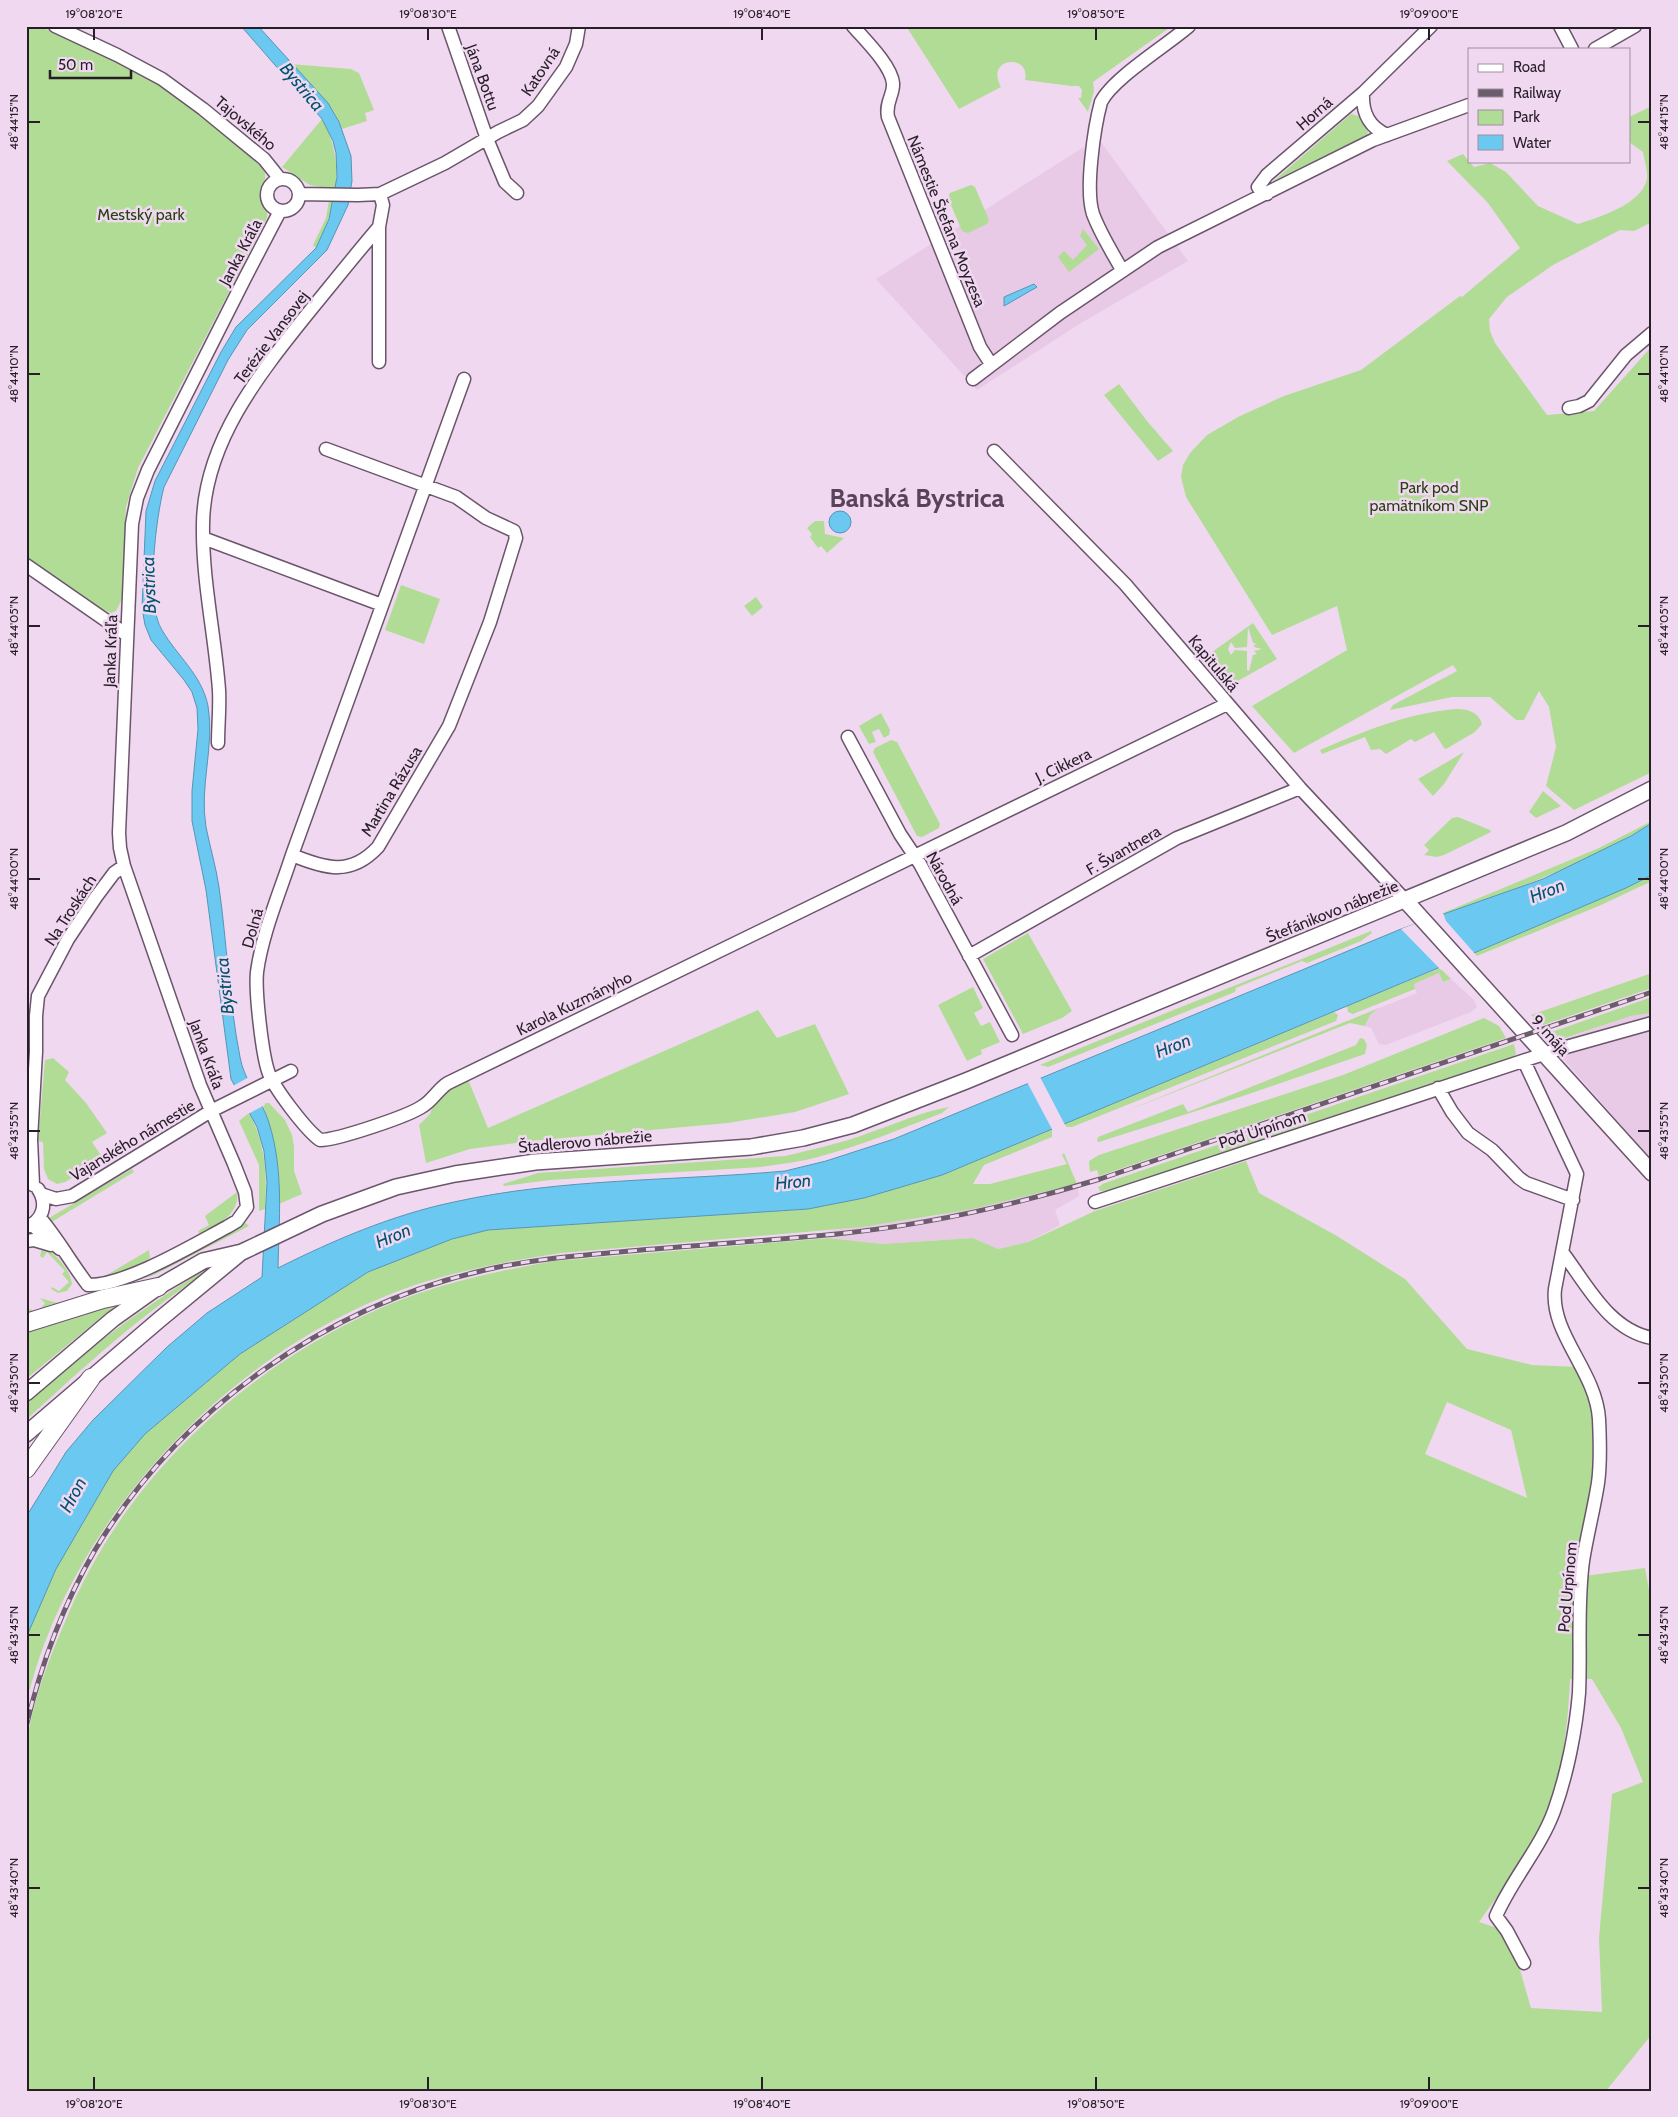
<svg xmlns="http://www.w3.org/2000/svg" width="1678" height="2117" viewBox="0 0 1678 2117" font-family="Cabin,sans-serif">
<rect width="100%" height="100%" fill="#f1d8f1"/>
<!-- built -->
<path fill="#e8cae7" d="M 1098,138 L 1188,261 L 1081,323 L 977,390 L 876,279 Z
M 1439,973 L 1443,982 L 1451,979 L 1474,1000 L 1477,1007 L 1471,1012 L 1386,1045 L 1379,1044 L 1371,1028 L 1365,1026 L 1370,1015 L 1379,1008 L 1417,993 L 1413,984 Z
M 1652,1013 L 1652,1160 L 1550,1044 L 1631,1016 Z
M 1077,1184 L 1079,1196 L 1055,1210 L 1060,1225 L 1028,1242 L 997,1249 L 973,1238 L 882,1244 L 829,1238 L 828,1231 L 937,1216 Z"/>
<!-- green -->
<path fill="#b1dc96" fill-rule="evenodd" d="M 26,26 L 39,26 C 80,45 125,62 163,87 C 199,111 231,141 264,169 C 267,179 263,184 264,194 C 264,203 268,209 267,218 L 138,468 L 126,507 L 122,599 L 116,611 L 111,613 L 97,607 L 26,557 Z
M 906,26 L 1172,26 L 1093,82 L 1094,91 L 1088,112 L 1078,98 L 1081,98 L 1082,90 L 1079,86 L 1071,86 L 1025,80 C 1031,53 984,57 1001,87 L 959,109 Z
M 291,64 L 351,69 L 359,73 L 374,110 L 365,113 L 367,121 L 342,129 L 334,112 Z
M 1652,106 L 1652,222 L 1634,231 L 1620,230 L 1553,265 L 1507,297 L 1489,319 L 1490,331 L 1495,343 L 1547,415 L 1594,411 L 1652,346 L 1652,772 L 1574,810 L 1546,786 L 1556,747 L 1549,707 L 1539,691 L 1524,720 L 1516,720 L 1490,697 L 1452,697 L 1390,710 L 1393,705 L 1457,671 L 1453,665 L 1294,753 L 1252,706 L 1347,650 L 1337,606 L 1272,635 L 1186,497 L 1181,477 L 1183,465 L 1190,453 L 1207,435 L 1240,416 L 1284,396 L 1361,370 L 1460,296 L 1462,297 L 1520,248 L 1488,203 L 1447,161 L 1463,154 L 1474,167 L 1490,163 L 1506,172 L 1538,206 L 1578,224 C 1600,217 1642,204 1647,179 C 1648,171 1644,159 1643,152 L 1629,142 L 1629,117 Z
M 1351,114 L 1359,116 L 1368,130 L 1367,137 L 1269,185 Z
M 322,119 C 346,161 337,207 316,248 L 313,245 L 326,218 L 331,189 L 310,185 L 282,167 Z
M 971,185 L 975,187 L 989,220 L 987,224 L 968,233 L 962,231 L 948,198 L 950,193 Z
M 1083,229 L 1099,249 L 1069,272 L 1058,257 L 1064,251 L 1073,260 L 1087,245 L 1080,236 Z
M 1119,384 L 1147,421 L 1173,451 L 1158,461 L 1104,395 Z
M 815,521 L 824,521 L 825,534 L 844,538 L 827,553 L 821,546 L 818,548 L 810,537 L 812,534 L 807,528 Z
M 401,585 L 440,599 L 424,644 L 385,630 Z
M 756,597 L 763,607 L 752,616 L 744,606 Z
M 1253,623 L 1277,659 L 1236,682 L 1226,681 L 1205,657 ZM 1248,627 L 1253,643 L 1257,644 L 1254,645 L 1254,647 L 1262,649 L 1254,651 L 1257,654 L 1253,655 L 1249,671 L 1247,670 L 1247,651 L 1235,650 L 1231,655 L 1228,649 L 1231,642 L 1235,648 L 1247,647 Z
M 1455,709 C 1467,709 1478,711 1482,724 L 1475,732 L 1446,749 L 1444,748 L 1434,732 L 1415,742 L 1411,739 L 1386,754 L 1380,749 L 1371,750 L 1365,737 L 1322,754 L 1320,750 C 1364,731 1408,713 1455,709 Z
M 881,713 L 890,730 L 889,735 L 884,738 L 879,729 L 872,732 L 876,742 L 869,744 L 859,726 Z
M 891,740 L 897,742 L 940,824 L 939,828 L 922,837 L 917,836 L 873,752 L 875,748 Z
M 1464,752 L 1444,784 L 1433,796 L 1418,779 Z
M 1543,791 L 1561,806 L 1536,818 L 1529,812 Z
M 1458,817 L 1490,830 L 1491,832 L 1444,855 L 1437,857 L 1424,855 L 1429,850 L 1424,845 L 1452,818 Z
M 1652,821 L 1652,823 C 1587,864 1515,889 1444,915 L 1443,913 L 1599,848 Z
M 1652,875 L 1652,881 L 1601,905 L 1477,956 L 1474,953 L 1626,888 Z
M 1371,931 L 1372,933 L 1361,941 L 1307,963 L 1302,961 L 1236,988 L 1235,992 L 1048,1067 L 1040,1065 C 1150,1018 1261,976 1371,931 Z
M 1028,933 L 1072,1011 L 1062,1018 L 1023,1034 L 983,959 Z
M 1440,968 L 1451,979 L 1443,982 L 1439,973 L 1414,984 L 1415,989 L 1353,1014 L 1348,1012 L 1347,1006 Z
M 1652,973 L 1652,988 L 1543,1025 L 1531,1015 Z
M 973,987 L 983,1008 L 974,1013 L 981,1026 L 990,1022 L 1000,1042 L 981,1050 L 982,1054 L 967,1061 L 938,1005 Z
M 1652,997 L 1652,1013 L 1631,1016 L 1565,1038 L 1551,1037 L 1546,1034 Z
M 1379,1008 L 1370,1015 L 1365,1026 L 1350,1023 L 1121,1113 Z
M 758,1010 L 777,1038 L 815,1024 L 849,1094 L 795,1112 L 728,1123 L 530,1141 L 470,1149 L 426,1163 L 419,1125 L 430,1114 L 438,1093 L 467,1077 L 488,1128 Z
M 1334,1012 L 1338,1015 L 1336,1021 L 1072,1127 L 1067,1127 L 1064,1124 Z
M 1484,1018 L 1499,1026 L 1506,1038 L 1099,1176 L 1097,1170 L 1090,1172 L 1089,1161 L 1099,1155 L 1343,1075 Z
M 1360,1038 L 1364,1039 L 1367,1045 L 1365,1054 L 1243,1096 L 1099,1142 L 1097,1141 L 1098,1137 L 1183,1104 L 1188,1112 L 1356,1045 Z
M 1514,1044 L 1516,1054 L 1513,1057 L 1439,1083 L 1108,1191 L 1100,1191 L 1098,1187 L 1102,1185 L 1102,1184 Z
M 53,1058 L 69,1072 L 65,1080 L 86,1103 L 107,1133 L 92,1142 L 104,1160 L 65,1182 L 57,1184 L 48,1179 L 44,1169 L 43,1142 L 38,1141 L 45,1060 Z
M 266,1103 L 269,1103 L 285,1120 L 292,1135 L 294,1146 L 294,1171 L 302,1194 L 279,1204 C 280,1169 275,1137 263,1105 Z
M 949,1107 L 942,1113 C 901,1129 860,1146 818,1157 C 800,1162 780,1164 761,1167 L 550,1180 L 504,1186 L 503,1184 L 538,1173 L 785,1156 C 814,1149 843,1143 871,1132 C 899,1123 920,1112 949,1107 Z
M 249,1113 C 266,1144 267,1175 265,1209 L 259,1211 L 259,1165 L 239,1121 Z
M 1052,1129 L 1052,1137 L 984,1165 L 973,1184 L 990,1184 L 1067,1164 L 1062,1155 L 1064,1153 L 1077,1184 L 968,1210 L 862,1227 L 561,1253 C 513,1260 467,1269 421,1283 C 237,1343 71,1514 26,1704 L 26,1638 L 56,1569 L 113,1471 L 145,1434 L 240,1354 L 368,1272 L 452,1239 L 488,1230 L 808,1209 L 864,1198 L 942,1175 Z
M 1246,1161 L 1259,1193 L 1337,1236 L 1405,1279 L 1467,1349 L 1532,1365 L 1579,1367 C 1582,1375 1586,1384 1589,1392 C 1604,1449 1585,1520 1576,1577 L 1645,1568 L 1652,1606 L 1652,2034 L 1606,2091 L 26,2091 C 26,2014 26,1938 26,1862 C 26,1837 26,1813 26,1789 C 26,1776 25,1763 26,1750 C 31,1704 49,1659 67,1617 C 124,1481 239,1373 372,1312 C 430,1285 492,1272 554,1261 L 829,1238 L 882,1244 L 973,1238 L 998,1249 L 1028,1242 L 1095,1211 ZM 1447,1402 L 1511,1430 L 1527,1498 L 1425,1454 ZM 1570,1679 L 1592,1679 L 1621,1728 L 1643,1782 L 1612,1794 L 1599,1938 L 1602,2012 L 1531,2008 L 1518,1963 L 1497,1928 L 1479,1922 C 1499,1893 1523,1864 1539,1833 C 1561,1789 1568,1727 1570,1679 Z
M 132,1169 L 134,1172 L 50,1223 L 49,1218 Z
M 237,1192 C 240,1215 217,1225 200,1235 L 198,1231 L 209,1225 L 205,1216 Z
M 246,1223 L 249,1226 L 154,1275 L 26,1318 L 26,1312 L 30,1309 L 37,1313 L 45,1303 L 40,1298 L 61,1304 L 124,1283 L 152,1272 Z
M 42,1248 C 55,1251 71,1271 72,1284 L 67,1291 L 58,1293 L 51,1289 L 52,1287 L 59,1291 L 69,1282 L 62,1274 L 65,1271 L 47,1252 L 43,1258 L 40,1256 Z
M 149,1250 L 150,1258 C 141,1267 117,1277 105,1276 Z
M 205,1270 L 207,1272 C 141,1314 83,1368 26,1420 L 26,1404 C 81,1353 140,1309 205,1270 Z
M 115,1303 L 116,1305 L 26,1379 L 26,1330 Z"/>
<!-- water -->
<path fill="#6bc8f1" stroke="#5795b4" d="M 241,26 L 258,26 L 328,103 L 339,122 L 351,156 L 352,181 L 348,205 L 327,250 L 247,330 L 240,341 L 228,360 L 164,487 C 156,517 145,604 162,630 C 177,656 202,675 208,706 C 215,745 199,787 206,827 C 210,847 216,867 219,887 C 227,943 229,1001 240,1057 C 244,1081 262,1099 269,1123 C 284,1170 279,1220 278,1268 C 334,1240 392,1215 454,1202 C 562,1178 675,1181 785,1171 L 826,1161 L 894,1139 L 1401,929 L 1543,879 L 1631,836 L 1652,823 L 1652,875 L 1626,888 L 1474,953 L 942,1175 L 864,1198 L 808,1209 L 488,1230 L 452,1239 L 368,1272 L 240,1354 L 145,1434 L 113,1471 L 56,1569 L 26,1638 L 26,1517 L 66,1452 L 93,1420 L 167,1347 L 207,1313 L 262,1277 L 267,1182 L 264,1151 L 257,1127 L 231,1079 L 206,890 L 192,821 L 192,791 L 198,729 L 197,708 L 192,692 L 184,680 L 151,640 L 145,625 L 142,608 L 146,511 L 155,481 L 221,352 L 236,327 L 316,248 L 329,219 L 337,177 L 336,153 L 333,141 L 322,119 Z
M 1034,284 L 1037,287 L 1004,306 L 1004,297 Z
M829 522a11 11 0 1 1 22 0a11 11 0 1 1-22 0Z"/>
<!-- pier -->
<path fill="#f1d8f1" d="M 1443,913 L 1446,921 L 1476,955 L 1441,970 L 1401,929 Z
M 249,1077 L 265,1105 L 248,1114 L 233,1086 Z
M 1040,1077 L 1065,1125 L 1053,1131 L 1027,1082 Z"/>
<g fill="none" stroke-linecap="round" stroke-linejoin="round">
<!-- minor casing -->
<g stroke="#6b556b" stroke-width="15">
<path id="minor" d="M 55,26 L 117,55 L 162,79 L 203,109 L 264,159 L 280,179
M 448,26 L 487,139 L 505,182 L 517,193
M 853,26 C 865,40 891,65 893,83 C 894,95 885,102 888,117 L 980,347 L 991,364
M 1560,26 L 1572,49
M 1595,49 L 1635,26
M 1363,93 C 1362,113 1369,127 1387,135
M267 195a16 16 0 1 1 32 0a16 16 0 1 1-32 0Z
M 299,194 L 358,195 L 380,194 L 445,163 L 498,132 L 523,120 L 538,106 L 566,67 L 576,44 L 579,26
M 1267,194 L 1261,192 L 1258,187 L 1267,175 L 1363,93 L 1431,26
M 1122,270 C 1112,252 1100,233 1093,214 C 1085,190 1094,128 1101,102 C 1113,78 1166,46 1189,26
M 379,362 L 379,227 L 383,205 L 380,194
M 464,379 L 292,855 C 280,892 262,934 257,972 C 255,992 262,1052 268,1071 C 273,1087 306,1130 320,1140 C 337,1140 409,1116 423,1106 C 433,1100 438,1089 448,1083 L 1227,704
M 973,379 L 1060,313 L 1158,247 L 1373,140 L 1469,105
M 1569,408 L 1579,406 L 1589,401 L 1626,355 L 1652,333
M 994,451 L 1125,584 L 1300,788 L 1405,900
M 203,538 L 382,605
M 26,565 L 127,635
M 848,737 L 900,834 L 920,864 L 1012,1035
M 218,743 C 218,726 220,707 219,690 C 215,635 202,580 203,524 C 204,442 260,373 309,312 C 332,284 355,255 379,227
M 292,855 C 326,869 351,876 378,847 L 449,726 L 490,622 L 516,538 L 514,531 L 486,518 L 456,497 L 326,449
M 969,956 L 1177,838 L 1300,788
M 1438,1088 L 1452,1112 L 1468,1133 L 1492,1150 L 1519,1178 L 1526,1183 L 1573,1200
M 33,1185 L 31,1139 L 36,1052 L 36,1016 L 38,996 L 68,939 L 96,897 L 114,873 L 124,866
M 41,1194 L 56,1199 L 72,1196 L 211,1111 L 291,1071
M 1095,1202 L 1559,1049 L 1652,1023
M 40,1218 C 58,1239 71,1263 88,1285 C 125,1286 193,1245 227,1227 L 237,1221 L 247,1207 L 245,1192 L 234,1164 L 200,1085 L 124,866 L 120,848 L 119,833 L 132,524 L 137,498 L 148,470 L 245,278 L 280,211
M 32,1225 L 60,1249
M 26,1227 C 43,1221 48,1204 38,1189
M 26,1241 L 34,1240 L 51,1245
M 1563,1253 C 1587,1285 1609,1330 1652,1338
M 1524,1963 L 1507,1931 L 1496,1916 C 1512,1879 1540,1849 1554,1811 C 1567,1775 1576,1730 1579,1693 C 1581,1649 1577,1605 1583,1561 C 1587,1535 1594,1509 1598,1483 C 1601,1462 1600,1440 1599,1419 C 1596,1371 1550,1334 1555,1289 L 1577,1174 L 1524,1061"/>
</g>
<!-- major casing -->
<g stroke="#6b556b" stroke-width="18">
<path id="major" d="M 1405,900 L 1652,1173
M 26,1393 L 113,1319 L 158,1287 L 203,1261 L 242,1252 L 322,1214 L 396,1187 L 455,1174 L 535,1162 L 751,1147 L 803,1138 L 853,1125 L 966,1081 L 1566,833 L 1652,789
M 26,1434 L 159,1320 L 239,1254"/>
</g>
<!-- highway casing -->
<g stroke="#6b556b" stroke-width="20">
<path id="highway" d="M 26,1323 L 103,1299 L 158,1287
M 26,1469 L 91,1378"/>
</g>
<!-- minor -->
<use href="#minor" stroke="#fff" stroke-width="12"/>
<!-- major -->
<use href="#major" stroke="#fff" stroke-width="15"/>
<!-- highway -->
<use href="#highway" stroke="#fff" stroke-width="18"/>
<!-- rail casing -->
<g stroke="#6b5d6b" stroke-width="5">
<path id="rail" d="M 26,1727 C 41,1664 63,1605 95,1550 C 179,1410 326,1306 485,1270 C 536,1258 588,1255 641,1250 C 706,1245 772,1240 837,1234 C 926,1225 1015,1205 1100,1179 L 1652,992"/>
</g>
<!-- rail -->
<use href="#rail" stroke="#f1d8f1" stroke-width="3" stroke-dasharray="9" stroke-linecap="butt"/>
</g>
<!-- ticks -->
<path fill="none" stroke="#271e27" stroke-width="2" d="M 94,28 L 94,40M 428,28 L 428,40M 762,28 L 762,40M 1096,28 L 1096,40M 1429,28 L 1429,40M 28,122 L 40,122M 1638,122 L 1650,122M 28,374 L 40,374M 1638,374 L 1650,374M 28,626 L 40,626M 1638,626 L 1650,626M 28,879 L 40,879M 1638,879 L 1650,879M 28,1131 L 40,1131M 1638,1131 L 1650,1131M 28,1383 L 40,1383M 1638,1383 L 1650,1383M 28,1635 L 40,1635M 1638,1635 L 1650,1635M 28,1888 L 40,1888M 1638,1888 L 1650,1888M 94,2077 L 94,2090M 428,2077 L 428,2090M 762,2077 L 762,2090M 1096,2077 L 1096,2090M 1429,2077 L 1429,2090"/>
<g text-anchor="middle" stroke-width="5" stroke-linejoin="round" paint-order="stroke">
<!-- street labels -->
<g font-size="16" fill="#271e27" stroke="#f1d8f1">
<text transform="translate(540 71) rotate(-56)" y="6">Katovná</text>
<text transform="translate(483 77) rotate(70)" y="6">Jána Bottu</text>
<text transform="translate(1314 113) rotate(-41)" y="6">Horná</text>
<text transform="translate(246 123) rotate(40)" y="6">Tajovského</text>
<text transform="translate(947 221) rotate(68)" y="6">Námestie Štefana Moyzesa</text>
<text transform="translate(240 252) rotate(-62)" y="6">Janka Kráľa</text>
<text transform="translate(271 337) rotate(-53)" y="6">Terézie Vansovej</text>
<text transform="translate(110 651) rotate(-88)" y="6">Janka Kráľa</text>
<text transform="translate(1214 663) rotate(50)" y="6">Kapitulská</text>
<text transform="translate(1063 765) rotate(-26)" y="6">J. Cikkera</text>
<text transform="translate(391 791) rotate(-59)" y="6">Martina Rázusa</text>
<text transform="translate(1123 850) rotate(-30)" y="6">F. Švantnera</text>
<text transform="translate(945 878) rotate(61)" y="6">Národná</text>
<text transform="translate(70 910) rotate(-57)" y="6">Na Troskách</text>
<text transform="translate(1332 911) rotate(-22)" y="6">Štefánikovo nábrežie</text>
<text transform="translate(252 928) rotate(-74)" y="6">Dolná</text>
<text transform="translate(574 1003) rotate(-26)" y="6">Karola Kuzmányho</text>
<text transform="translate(1551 1035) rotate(48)" y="6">9. mája</text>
<text transform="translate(207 1054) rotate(70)" y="6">Janka Kráľa</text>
<text transform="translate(1262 1129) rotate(-18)" y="6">Pod Urpínom</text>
<text transform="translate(132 1140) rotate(-31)" y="6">Vajanského námestie</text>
<text transform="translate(585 1141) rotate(-5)" y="6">Štadlerovo nábrežie</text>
<text transform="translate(1567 1587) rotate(-85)" y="6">Pod Urpínom</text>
</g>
<!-- park labels -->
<g font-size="16" fill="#284312" stroke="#f1d8f1">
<text x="141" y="220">Mestský park</text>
<text x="1429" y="493">Park pod<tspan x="1429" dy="18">pamätníkom SNP</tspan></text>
</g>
<!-- water labels -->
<g font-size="18" font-style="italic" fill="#01546f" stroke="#f1d8f1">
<text transform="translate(302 87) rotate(50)" y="6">Bystrica</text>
<text transform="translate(149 585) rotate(-92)" y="6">Bystrica</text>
<text transform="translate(1547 891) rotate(-22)" y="6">Hron</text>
<text transform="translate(225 986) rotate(-96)" y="6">Bystrica</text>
<text transform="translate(1173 1046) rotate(-22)" y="6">Hron</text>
<text transform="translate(793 1182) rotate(-6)" y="6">Hron</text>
<text transform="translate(393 1236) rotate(-23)" y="6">Hron</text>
<text transform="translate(73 1495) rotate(-62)" y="6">Hron</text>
</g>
<!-- town labels -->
<g font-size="26" font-weight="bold" fill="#584358" stroke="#f1d8f1">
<text x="917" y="507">Banská Bystrica</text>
</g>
</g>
<!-- border -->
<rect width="1678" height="2117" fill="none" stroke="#f1d8f1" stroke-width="55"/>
<!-- legend -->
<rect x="1468" y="48" width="162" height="115" fill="#f1d8f1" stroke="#a08ea0"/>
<rect x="1478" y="64" width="25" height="8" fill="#ffffff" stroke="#a08ea0"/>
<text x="1513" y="72" font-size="15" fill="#271e27">Road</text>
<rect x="1478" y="89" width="25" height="8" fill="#6b5d6b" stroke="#a08ea0"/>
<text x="1513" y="98" font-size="15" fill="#271e27">Railway</text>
<rect x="1478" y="110" width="25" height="15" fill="#b1dc96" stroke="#a08ea0"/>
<text x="1513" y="122" font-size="15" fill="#271e27">Park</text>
<rect x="1478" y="135" width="25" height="15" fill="#6bc8f1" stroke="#a08ea0"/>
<text x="1513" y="148" font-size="15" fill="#271e27">Water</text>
<!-- scale -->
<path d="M50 70v8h81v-8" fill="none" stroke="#271e27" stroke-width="2.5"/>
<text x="58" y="70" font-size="15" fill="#271e27" stroke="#f1d8f1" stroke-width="4" paint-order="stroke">50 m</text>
<rect x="28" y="28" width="1622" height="2062" fill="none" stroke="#271e27" stroke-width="2"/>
<g font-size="12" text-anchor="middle" fill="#271e27">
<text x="94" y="18">19°08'20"E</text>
<text x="428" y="18">19°08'30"E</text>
<text x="762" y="18">19°08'40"E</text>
<text x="1096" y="18">19°08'50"E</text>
<text x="1429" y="18">19°09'00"E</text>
<text transform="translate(14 122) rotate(-90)" y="4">48°44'15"N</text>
<text transform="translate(1664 122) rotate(-90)" y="4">48°44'15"N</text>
<text transform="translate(14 374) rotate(-90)" y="4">48°44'10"N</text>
<text transform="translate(1664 374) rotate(-90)" y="4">48°44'10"N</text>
<text transform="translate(14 626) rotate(-90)" y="4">48°44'05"N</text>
<text transform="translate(1664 626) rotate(-90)" y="4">48°44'05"N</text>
<text transform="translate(14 879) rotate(-90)" y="4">48°44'00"N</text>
<text transform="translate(1664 879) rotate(-90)" y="4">48°44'00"N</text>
<text transform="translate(14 1131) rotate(-90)" y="4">48°43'55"N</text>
<text transform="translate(1664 1131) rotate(-90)" y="4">48°43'55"N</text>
<text transform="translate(14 1383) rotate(-90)" y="4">48°43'50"N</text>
<text transform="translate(1664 1383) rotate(-90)" y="4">48°43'50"N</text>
<text transform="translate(14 1635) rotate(-90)" y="4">48°43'45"N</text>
<text transform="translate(1664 1635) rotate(-90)" y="4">48°43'45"N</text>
<text transform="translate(14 1888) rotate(-90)" y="4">48°43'40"N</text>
<text transform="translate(1664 1888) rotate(-90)" y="4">48°43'40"N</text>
<text x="94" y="2108">19°08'20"E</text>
<text x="428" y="2108">19°08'30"E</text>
<text x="762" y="2108">19°08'40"E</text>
<text x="1096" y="2108">19°08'50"E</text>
<text x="1429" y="2108">19°09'00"E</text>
</g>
</svg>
